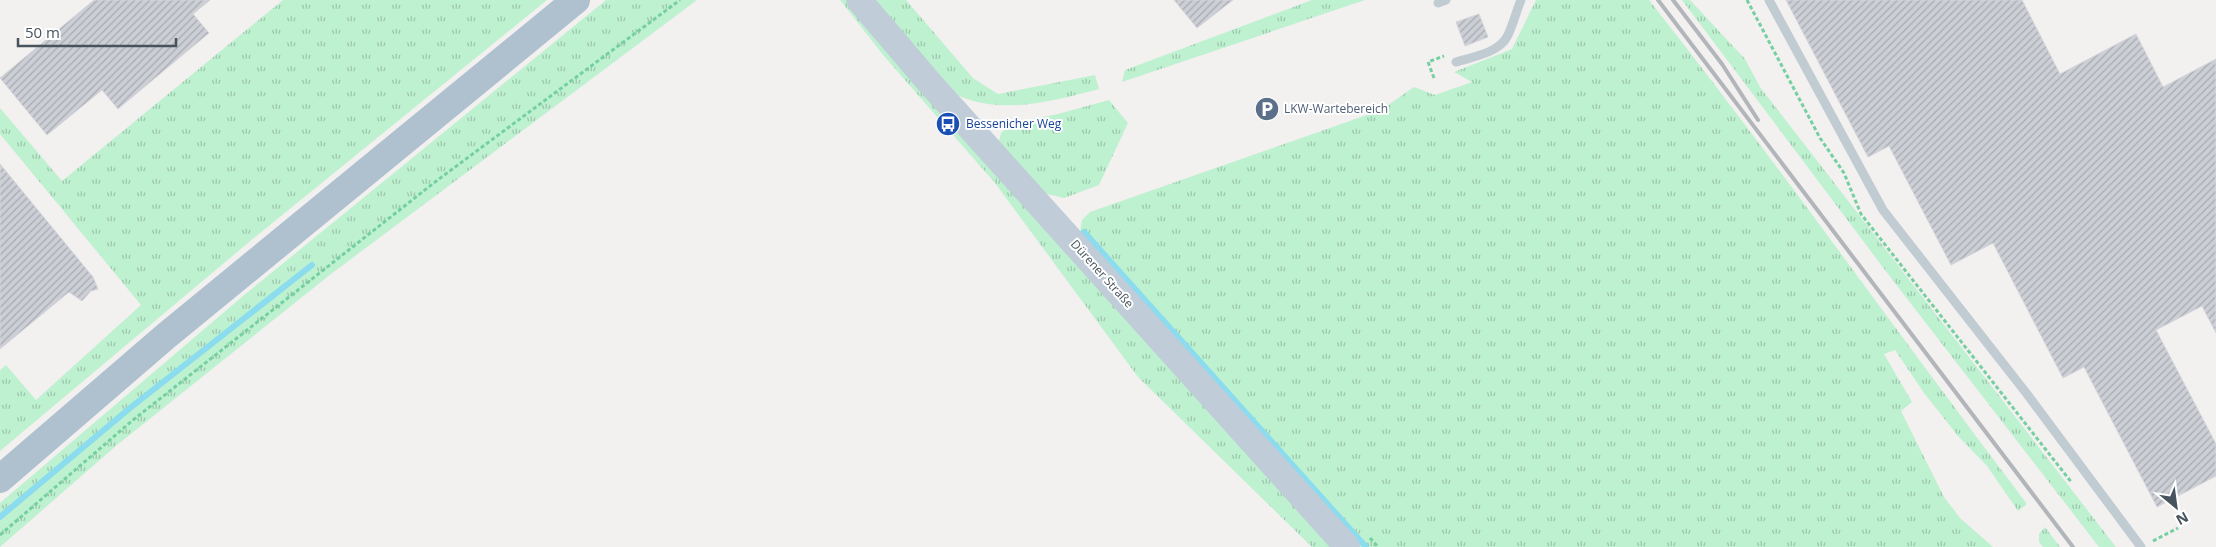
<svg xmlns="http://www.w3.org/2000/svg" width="2216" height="547" viewBox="0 0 2216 547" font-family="'Open Sans',sans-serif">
<defs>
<pattern id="grass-tufts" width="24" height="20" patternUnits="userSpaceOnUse" patternTransform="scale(1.25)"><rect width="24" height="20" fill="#bef1d0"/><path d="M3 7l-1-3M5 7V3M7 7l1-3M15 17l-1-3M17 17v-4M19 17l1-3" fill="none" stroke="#9cc6ac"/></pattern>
<pattern id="building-hatch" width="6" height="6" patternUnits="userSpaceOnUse" patternTransform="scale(1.25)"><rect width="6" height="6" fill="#cccfd5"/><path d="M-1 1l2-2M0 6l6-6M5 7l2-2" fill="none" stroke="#a7abb0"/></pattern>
</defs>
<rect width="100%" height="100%" fill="#f3f0f0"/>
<!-- grass -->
<path fill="url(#grass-tufts)" d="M 283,0 L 547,0 L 249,242 L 0,451 L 0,370 L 6,365 L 36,400 L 141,305 L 0,134 L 0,108 L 62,181 Z
M 606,0 L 697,0 L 331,274 L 117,445 L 0,547 L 0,503 L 243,296 Z
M 840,0 L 846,0 L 1335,547 L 1312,547 L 1138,377 L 995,183 L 884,56 Z
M 871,0 L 906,0 L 973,78 L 998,94 L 1095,75 L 1099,89 C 1053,101 1005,115 959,96 Z
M 1312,0 L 1365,0 L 1122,82 L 1125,70 Z
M 1536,0 L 1649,0 C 1779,165 1900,337 2027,504 L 2018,511 L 1987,466 L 1958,436 L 1924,393 L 1895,350 L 1884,354 L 1912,402 L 1901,411 L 1944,497 L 1960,518 L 1993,547 L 1359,547 L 1080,232 L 1082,220 L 1090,212 L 1381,110 L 1414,87 L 1435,95 L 1472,82 L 1454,72 L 1512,49 Z
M 1682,0 L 1690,0 L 1745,59 L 1760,87 L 2116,547 L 2099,547 L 1888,274 Z
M 1109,100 L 1128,123 L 1099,185 L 1064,198 L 1043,193 L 999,141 L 1001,133 L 1012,123 L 1058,114 Z
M 2045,527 L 2060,547 L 2043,547 L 2039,542 L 2039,534 Z"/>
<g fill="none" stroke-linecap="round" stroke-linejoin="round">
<!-- stream -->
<path stroke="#8adcee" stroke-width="6" d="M 1084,232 L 1366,547
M 0,517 L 130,408 L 312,265"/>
</g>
<!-- building -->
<path fill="url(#building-hatch)" stroke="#d4d6dc" d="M 94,0 L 210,0 L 193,14 L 209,33 L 118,109 L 102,90 L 47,135 L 0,78 Z
M 1174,0 L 1233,0 L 1197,28 Z
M 1786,0 L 2022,0 L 2060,74 L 2136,34 L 2163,87 L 2216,59 L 2216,333 L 2202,306 L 2156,330 L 2216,444 L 2216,476 L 2157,507 L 2084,367 L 2063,378 L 1993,243 L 1951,265 L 1889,146 L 1868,157 Z
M 1479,14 L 1488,37 L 1465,46 L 1456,22 Z
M 0,164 L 93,277 L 98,289 L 91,291 L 82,301 L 69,292 L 0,349 Z"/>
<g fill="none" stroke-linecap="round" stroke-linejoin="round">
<!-- path -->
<path stroke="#75d0a0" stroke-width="3" stroke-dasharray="4 2.5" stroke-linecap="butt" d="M 1747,0 L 1820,138 L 1844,173 L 1861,214 L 2072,483
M 1434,78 L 1428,62 L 1444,56
M 0,535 L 133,420 L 435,182 L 680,0
M 1370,538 L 1378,547
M 2153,541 L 2178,528"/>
<!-- lane -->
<path stroke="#c0cbd2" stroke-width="9" d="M 1769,0 L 1883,210 L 2027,394 L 2141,547
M 1438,3 L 1446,0
M 1456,62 C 1472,57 1498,53 1507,37 C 1513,25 1516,12 1521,0"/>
<!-- secondary -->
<path stroke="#c0ccd7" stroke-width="26" d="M 859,0 L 928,81 L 1347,547"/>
<!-- primary -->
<path stroke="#afc0cf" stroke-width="28" d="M 0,479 L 166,336 L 576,0"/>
<!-- rail -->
<path stroke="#b2b5ba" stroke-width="4" d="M 1658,0 L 2073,547
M 1673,0 L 1722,64 L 1758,120"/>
</g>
<!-- icons -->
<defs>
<g id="parking-disc" transform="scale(1.25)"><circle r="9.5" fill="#5c6f8a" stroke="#fff"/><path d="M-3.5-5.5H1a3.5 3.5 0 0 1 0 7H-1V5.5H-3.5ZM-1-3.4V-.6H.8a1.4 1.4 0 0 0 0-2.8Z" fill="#fff"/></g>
<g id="bus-disc" transform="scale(1.25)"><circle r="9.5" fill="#1a4fb4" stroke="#fff"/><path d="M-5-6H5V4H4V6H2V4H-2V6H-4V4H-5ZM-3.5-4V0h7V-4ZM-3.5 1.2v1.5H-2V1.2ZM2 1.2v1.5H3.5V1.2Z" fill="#fff"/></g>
</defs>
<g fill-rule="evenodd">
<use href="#parking-disc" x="1267" y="109"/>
<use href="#bus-disc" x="948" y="124"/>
</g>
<g text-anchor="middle" stroke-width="4" stroke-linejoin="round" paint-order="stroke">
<!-- service labels -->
<g font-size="12" fill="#4e5e75" stroke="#fff" text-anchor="start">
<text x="1284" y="113">LKW-Wartebereich</text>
</g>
<!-- transit labels -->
<g font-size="12" fill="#164399" stroke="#fff" text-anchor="start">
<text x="966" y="128">Bessenicher Weg</text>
</g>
<!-- street labels -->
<g font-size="12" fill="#47545e" stroke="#fff">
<text transform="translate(1102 274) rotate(48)" y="4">Dürener Straße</text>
</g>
</g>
<!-- north arrow -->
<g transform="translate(2176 507) rotate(151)" stroke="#ffffff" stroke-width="4" paint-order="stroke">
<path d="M0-4L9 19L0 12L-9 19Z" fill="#47545e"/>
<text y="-8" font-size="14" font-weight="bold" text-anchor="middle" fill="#47545e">N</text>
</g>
<!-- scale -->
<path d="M18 38v8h158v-8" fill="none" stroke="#47545e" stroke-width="2.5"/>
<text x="25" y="38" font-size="15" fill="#47545e" stroke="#ffffff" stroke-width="4" paint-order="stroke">50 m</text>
</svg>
